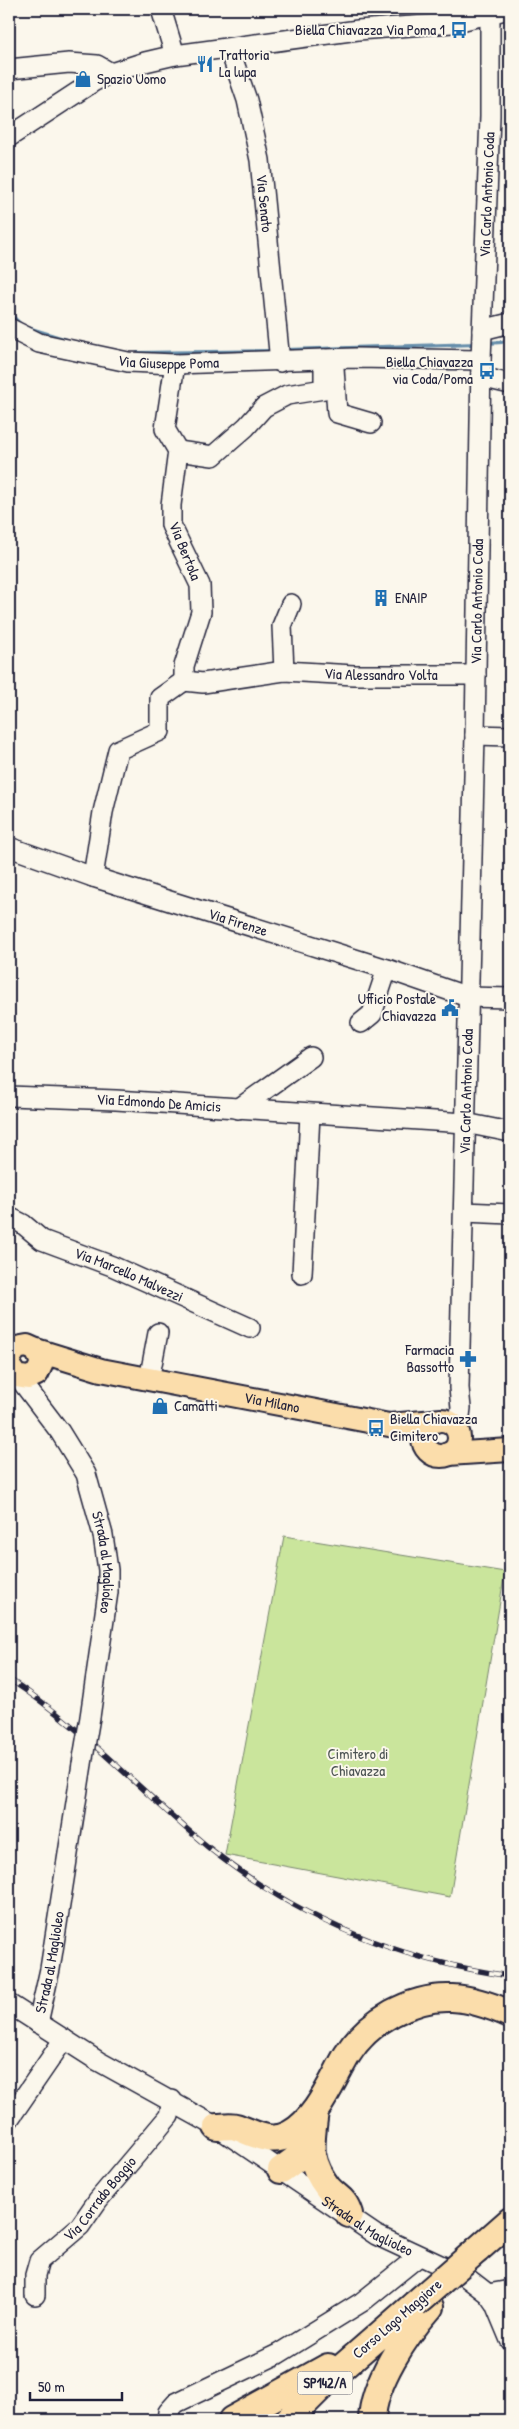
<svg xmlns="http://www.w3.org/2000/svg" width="519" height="2429" viewBox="0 0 519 2429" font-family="'Patrick Hand',sans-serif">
<rect width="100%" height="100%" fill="#fbf7ec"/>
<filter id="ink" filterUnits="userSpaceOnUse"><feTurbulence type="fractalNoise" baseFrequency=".02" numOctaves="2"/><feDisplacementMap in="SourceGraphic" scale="10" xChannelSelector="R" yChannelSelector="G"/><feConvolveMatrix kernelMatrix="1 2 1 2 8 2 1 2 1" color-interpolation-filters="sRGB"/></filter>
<g filter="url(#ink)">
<!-- green -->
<path fill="#cae59c" stroke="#76846c" d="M 284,1536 L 505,1572 L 450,1897 L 225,1855 Z"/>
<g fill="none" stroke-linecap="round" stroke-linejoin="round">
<!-- stream -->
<path stroke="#668eab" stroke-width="4" d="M 9,313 L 20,324
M 28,328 L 67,340
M 487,343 L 502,342 L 510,339
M 285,350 L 477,344
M 137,353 L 273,351"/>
<!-- minor casing -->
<g stroke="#22223b" stroke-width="22">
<g id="minor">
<path d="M 161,9 L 175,55"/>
<path id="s1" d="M 229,48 L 247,100 L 260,160 L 280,362"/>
<path d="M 9,69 L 69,63 L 97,65 L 111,73"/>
<path d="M 9,137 L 93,82 L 111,73 L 145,62 L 175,55 L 358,30 L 452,23 L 509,9"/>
<path id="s2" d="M 9,328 L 39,343 L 128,362 L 175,364 L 355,358 L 481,360"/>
<path d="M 482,330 L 510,323"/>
<path d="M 175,364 L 165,429 L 178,451 L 171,505 L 171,525 L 200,585 L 201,612 L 184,666 L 184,681"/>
<path d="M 334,368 L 337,413 L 371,423"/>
<path d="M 481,377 L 510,384"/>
<path d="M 178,451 L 213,456 L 246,427 L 264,407 L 287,395 L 324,389 L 324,359"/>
<path d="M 284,671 L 282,626 L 291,604"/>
<path id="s3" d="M 184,681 L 203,683 L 284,671 L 354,675 L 476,675"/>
<path d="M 475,735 L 510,736"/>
<path id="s4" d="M 9,847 L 93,877 L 387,969 L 468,997 L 510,998"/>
<path d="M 93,877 L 103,812 L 118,750 L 160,731 L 160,698 L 184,681"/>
<path d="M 361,1023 L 372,1014 L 387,969"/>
<path id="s5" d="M 9,1096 L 116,1100 L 465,1123 L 510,1132"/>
<path d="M 238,1109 L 311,1057"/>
<path d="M 464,1212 L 510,1214"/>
<path id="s6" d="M 9,1217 L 23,1224 L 42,1240 L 112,1266 L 250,1328"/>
<path d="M 302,1274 L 310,1114"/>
<path id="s7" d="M 19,1378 L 60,1432 L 86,1474 L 103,1535 L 108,1570 L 108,1592 L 90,1717"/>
<path d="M 149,1380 L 158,1333"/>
<path id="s8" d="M 458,1432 L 461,1408 L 459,1388 L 475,735 L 481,360 L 490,116 L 490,13"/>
<path id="s9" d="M 9,2004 L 98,2061 L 217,2127 L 376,2235 L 466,2277 L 488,2294 L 495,2304 L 510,2340"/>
<path id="s10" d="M 38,2023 L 50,1969 L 82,1764"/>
<path d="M 9,2119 L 64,2039"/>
<path d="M 488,2294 L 510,2290"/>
<path id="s11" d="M 35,2295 L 35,2275 L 39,2261 L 80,2226 L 98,2200 L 169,2116 L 172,2100"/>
<path d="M 167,2420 L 168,2412 L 176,2403 L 278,2354 L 362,2302 L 419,2256"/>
</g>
</g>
<!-- major casing -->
<g stroke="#22223b" stroke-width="26">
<g id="major">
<path id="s12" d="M 36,1350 L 101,1370 L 389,1425 L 435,1421"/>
<path d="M 9,1359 L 16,1348 L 27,1346 L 36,1350 L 42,1363 L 37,1374 L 28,1378 L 16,1376 L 9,1366"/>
<circle cx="441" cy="1438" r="18"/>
<path d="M 448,1454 L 510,1450"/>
</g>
</g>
<!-- highway casing -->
<g stroke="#22223b" stroke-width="30">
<path id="highway" d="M 315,2111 C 311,2144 306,2159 328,2188 C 338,2199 344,2198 349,2214
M 217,2127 C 223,2127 230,2125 236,2127 C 254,2133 270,2145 290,2134 C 318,2118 331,2082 347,2055 C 368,2021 412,1996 452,1998 C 473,1999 492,2006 510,2014
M 281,2170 L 304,2153 L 310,2142
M 477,2250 L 510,2221
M 232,2420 L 328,2367
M 288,2420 L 330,2378 L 415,2304
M 372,2420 C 373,2383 406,2334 430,2307"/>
</g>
<!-- minor -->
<use href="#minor" stroke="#fbf7ec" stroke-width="19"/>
<!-- major -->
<use href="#major" stroke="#fbddab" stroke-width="22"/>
<!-- highway -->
<use href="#highway" stroke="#fbddab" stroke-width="26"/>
<!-- rail casing -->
<g stroke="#22223b" stroke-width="5.5">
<path id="rail" d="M 9,1679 C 82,1726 141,1792 208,1847 C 297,1919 398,1960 510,1976"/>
</g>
<!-- rail -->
<use href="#rail" stroke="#fbf7ec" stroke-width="4" stroke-dasharray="11" stroke-linecap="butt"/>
<!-- minor-bridge casing -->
<g stroke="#22223b" stroke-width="22" stroke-linecap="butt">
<path id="minor-bridge" d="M 82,1764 L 90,1717"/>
</g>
<!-- highway-bridge casing -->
<g stroke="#22223b" stroke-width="30" stroke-linecap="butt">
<path id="highway-bridge" d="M 415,2304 L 477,2250"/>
</g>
<!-- minor-bridge -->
<use href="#minor-bridge" stroke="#fbf7ec" stroke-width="19"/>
<!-- highway-bridge -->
<use href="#highway-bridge" stroke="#fbddab" stroke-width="26"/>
</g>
</g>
<!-- icons -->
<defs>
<g id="bus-bare" transform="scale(1.35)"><path d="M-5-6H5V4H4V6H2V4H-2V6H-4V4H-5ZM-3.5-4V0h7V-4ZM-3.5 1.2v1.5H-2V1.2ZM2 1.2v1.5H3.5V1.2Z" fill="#1f6fb2" stroke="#fbf7ec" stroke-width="2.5" paint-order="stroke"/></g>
<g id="restaurant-bare" transform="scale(1.35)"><path d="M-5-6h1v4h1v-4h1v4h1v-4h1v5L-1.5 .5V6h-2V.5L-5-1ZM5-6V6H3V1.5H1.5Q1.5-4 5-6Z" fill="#1f6fb2" stroke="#fbf7ec" stroke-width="2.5" paint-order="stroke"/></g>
<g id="shop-bare" transform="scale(1.35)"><path d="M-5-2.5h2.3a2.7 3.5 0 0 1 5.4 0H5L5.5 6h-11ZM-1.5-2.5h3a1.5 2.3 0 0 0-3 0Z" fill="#1f6fb2" stroke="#fbf7ec" stroke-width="2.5" paint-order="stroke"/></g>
<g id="building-bare" transform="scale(1.35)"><path d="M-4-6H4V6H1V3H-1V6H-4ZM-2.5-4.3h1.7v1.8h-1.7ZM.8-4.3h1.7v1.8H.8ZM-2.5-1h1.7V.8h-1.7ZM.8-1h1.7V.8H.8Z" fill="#1f6fb2" stroke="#fbf7ec" stroke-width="2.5" paint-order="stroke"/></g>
<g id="civic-bare" transform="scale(1.35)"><path d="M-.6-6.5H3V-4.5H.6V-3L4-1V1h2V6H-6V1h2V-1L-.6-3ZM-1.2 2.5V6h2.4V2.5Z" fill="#1f6fb2" stroke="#fbf7ec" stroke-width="2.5" paint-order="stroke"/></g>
<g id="pharmacy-bare" transform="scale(1.35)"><path d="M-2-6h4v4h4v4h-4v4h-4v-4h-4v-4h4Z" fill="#1f6fb2" stroke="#fbf7ec" stroke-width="2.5" paint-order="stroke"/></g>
</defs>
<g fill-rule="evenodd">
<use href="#bus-bare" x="459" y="30"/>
<use href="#restaurant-bare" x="205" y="64"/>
<use href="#shop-bare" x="83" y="79"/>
<use href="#bus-bare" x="487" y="371"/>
<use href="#building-bare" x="381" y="598"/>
<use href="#civic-bare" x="450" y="1008"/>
<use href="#pharmacy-bare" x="468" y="1359"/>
<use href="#shop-bare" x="160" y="1406"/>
<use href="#bus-bare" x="376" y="1428"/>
</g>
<g text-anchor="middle" stroke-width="4" stroke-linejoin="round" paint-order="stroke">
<!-- shield labels -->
<rect fill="#fbf7ec" stroke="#636270" stroke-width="1" x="297.5" y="2371.5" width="55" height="23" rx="4"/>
<g font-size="14" font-weight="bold" fill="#22223b">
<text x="325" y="2388">SP142/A</text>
</g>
<!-- poi labels -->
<g font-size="15" fill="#22223b" stroke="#fbf7ec" text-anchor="start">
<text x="445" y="35" text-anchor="end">Biella Chiavazza Via Poma 1</text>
<text x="219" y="60">Trattoria<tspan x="219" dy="17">La lupa</tspan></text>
<text x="97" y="84">Spazio Uomo</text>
<text x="473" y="367" text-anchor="end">Biella Chiavazza<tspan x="473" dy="17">via Coda/Poma</tspan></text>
<text x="395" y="603">ENAIP</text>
<text x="436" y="1004" text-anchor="end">Ufficio Postale<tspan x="436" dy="17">Chiavazza</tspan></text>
<text x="454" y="1355" text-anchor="end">Farmacia<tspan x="454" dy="17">Bassotto</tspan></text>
<text x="174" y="1411">Camatti</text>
<text x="390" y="1424">Biella Chiavazza<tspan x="390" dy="17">Cimitero</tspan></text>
</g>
<!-- street labels -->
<g font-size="15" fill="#22223b" stroke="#fbf7ec">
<text dy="5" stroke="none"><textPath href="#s8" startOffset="1238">Via Carlo Antonio Coda</textPath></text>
<text dy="5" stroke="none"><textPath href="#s1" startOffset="160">Via Senato</textPath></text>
<text dy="5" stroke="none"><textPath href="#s2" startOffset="165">Via Giuseppe Poma</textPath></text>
<text transform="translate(185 551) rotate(68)" y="5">Via Bertola</text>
<text dy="5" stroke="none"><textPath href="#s8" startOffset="831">Via Carlo Antonio Coda</textPath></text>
<text dy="5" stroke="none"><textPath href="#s3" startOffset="198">Via Alessandro Volta</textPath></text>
<text dy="5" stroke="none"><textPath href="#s4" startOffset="241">Via Firenze</textPath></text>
<text dy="5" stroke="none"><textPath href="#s8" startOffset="341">Via Carlo Antonio Coda</textPath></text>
<text dy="5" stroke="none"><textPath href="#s5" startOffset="150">Via Edmondo De Amicis</textPath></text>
<text dy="5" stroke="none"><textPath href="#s6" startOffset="134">Via Marcello Malvezzi</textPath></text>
<text dy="5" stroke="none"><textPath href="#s12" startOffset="242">Via Milano</textPath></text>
<text dy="5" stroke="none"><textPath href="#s7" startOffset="208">Strada al Maglioleo</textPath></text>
<text dy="5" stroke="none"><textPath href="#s10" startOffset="62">Strada al Maglioleo</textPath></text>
<text dy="5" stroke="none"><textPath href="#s11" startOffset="122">Via Corrado Boggio</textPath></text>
<text dy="5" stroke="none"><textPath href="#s9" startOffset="422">Strada al Maglioleo</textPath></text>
<text transform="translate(397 2319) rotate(-41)" y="5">Corso Lago Maggiore</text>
</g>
<!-- park labels -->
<g font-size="15" fill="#4c5353" stroke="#fbf7ec">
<text x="358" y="1759">Cimitero di<tspan x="358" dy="17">Chiavazza</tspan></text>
</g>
</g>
<!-- margin -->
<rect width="519" height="2429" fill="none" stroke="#fbf7ec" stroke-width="30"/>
<rect x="15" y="15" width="489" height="2399" fill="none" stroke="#22223b" stroke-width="2" filter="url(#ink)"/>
<!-- scale -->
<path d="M30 2392v8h92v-8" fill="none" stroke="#22223b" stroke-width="2.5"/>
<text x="38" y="2392" font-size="15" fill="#22223b" stroke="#fbf7ec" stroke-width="4" paint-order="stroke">50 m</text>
</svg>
